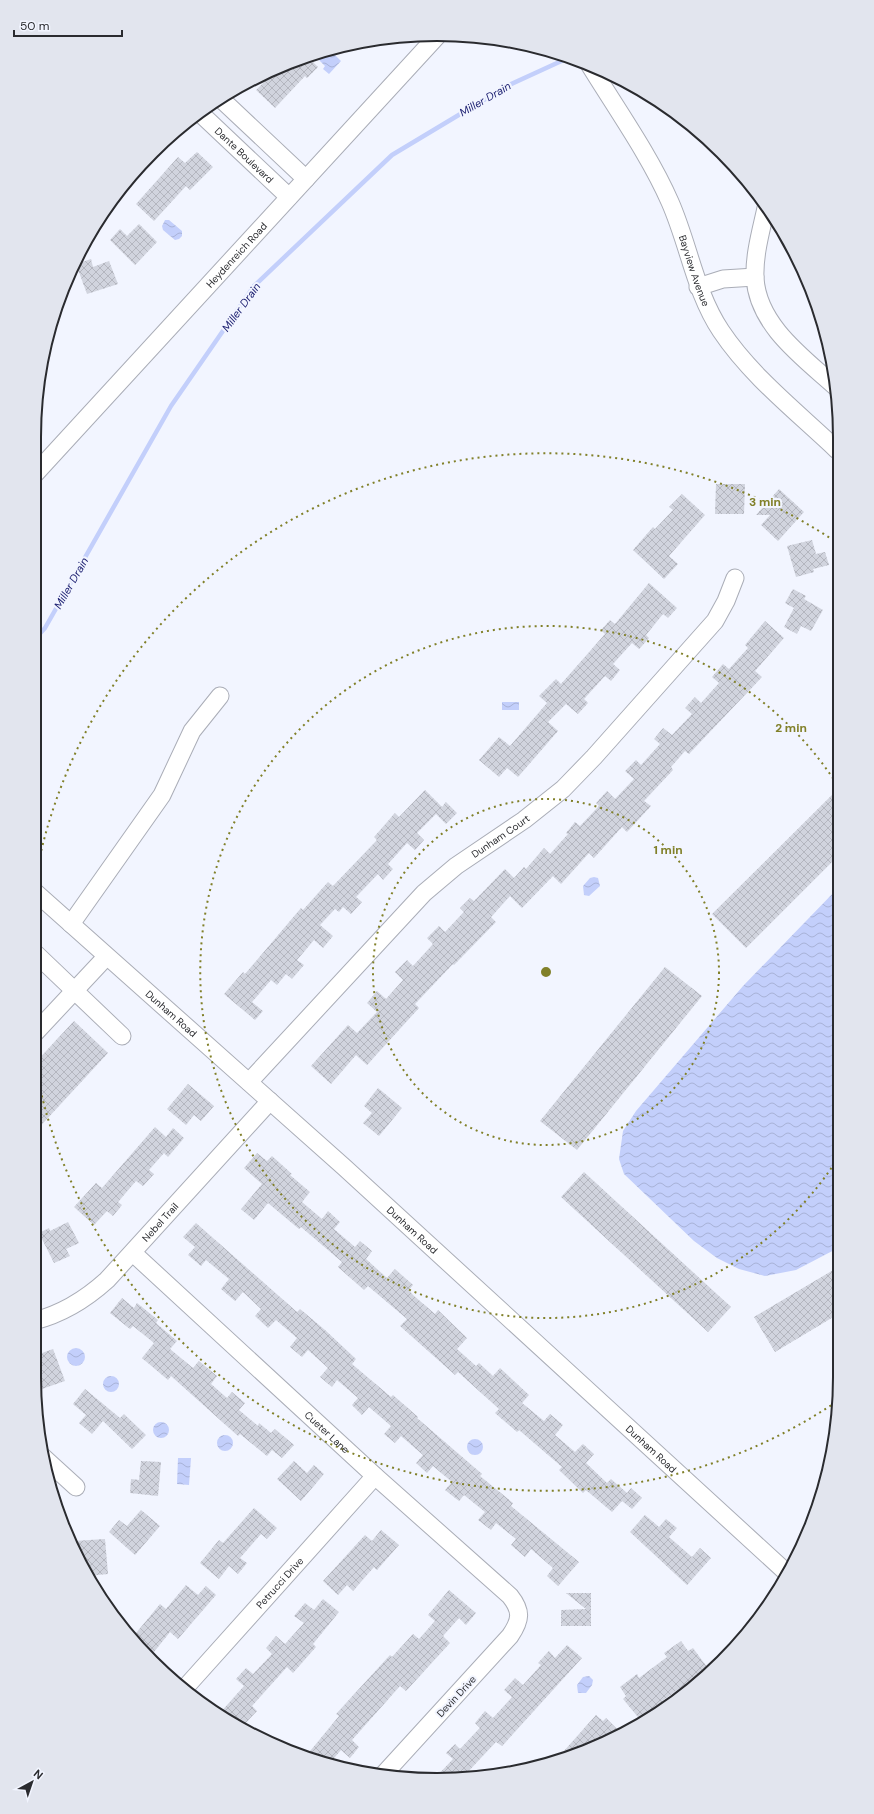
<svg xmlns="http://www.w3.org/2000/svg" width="874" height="1814" viewBox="0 0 874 1814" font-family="'DM Sans',sans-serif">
<defs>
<pattern id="water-waves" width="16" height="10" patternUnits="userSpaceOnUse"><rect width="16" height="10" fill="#c3cffb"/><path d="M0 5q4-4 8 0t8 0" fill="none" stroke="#a8b2d7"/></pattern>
<pattern id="building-cross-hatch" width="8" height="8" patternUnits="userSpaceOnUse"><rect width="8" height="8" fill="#d1d4de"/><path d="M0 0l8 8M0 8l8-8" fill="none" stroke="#b4b6bf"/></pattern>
</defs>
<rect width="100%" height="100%" fill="#f2f5ff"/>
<!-- water -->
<path fill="url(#water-waves)" d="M 330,50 L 341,61 L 329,74 L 323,69 L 325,66 L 319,60 Z
M 165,220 L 169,220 L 182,231 L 182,236 L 179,239 L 175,240 L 163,230 L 162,226 Z
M 502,702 L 519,702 L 519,710 L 502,710 Z
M 594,877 L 598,878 L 600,886 L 589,896 L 584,895 L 583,886 L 590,878 Z
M 838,888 L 840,1247 L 796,1270 L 765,1276 L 739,1269 L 717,1258 L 694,1241 L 624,1174 L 619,1159 L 623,1131 L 636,1111 L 743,986 Z
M67 1357a9 9 0 1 1 18 0a9 9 0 1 1-18 0Z
M103 1384a8 8 0 1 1 16 0a8 8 0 1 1-16 0Z
M153 1430a8 8 0 1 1 16 0a8 8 0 1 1-16 0Z
M217 1443a8 8 0 1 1 16 0a8 8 0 1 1-16 0Z
M467 1447a8 8 0 1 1 16 0a8 8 0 1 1-16 0Z
M 178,1458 L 191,1458 L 189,1485 L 177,1484 Z
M 589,1676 L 593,1680 L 592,1685 L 586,1693 L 578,1693 L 577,1685 L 583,1677 Z"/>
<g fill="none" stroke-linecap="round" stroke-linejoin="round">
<!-- stream -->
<path stroke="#c3cffb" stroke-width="4.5" d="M 34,640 L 45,628 L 171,406 L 254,286 L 392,155 L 507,86 L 568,58"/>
</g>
<!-- building -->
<path fill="url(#building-cross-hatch)" d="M 308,57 L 318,67 L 307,78 L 305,76 L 275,108 L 256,90 L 268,78 L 265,74 L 283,65 Z
M 197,152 L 213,167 L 190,190 L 186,186 L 154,221 L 136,204 L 178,157 L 185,163 Z
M 139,224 L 157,242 L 135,265 L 110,240 L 120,229 L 127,236 Z
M 91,259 L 93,267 L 109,261 L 118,284 L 87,294 L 76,264 Z
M 716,484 L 745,484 L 744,514 L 715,514 Z
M 779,489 L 804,512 L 778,541 L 761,525 L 770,515 L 756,515 Z
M 682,494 L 705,515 L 669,556 L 678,564 L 664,579 L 633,550 L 653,527 L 655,529 L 673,510 L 669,507 Z
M 812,540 L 816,554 L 825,552 L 829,565 L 813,569 L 814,572 L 796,577 L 787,546 Z
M 649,583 L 677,608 L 668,618 L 663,614 L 646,635 L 649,638 L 639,649 L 632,643 L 613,664 L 620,670 L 611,681 L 605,676 L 584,699 L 588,703 L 578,714 L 566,704 L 548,722 L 558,731 L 518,777 L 507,768 L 499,777 L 479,760 L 499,737 L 510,746 L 547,703 L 539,696 L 556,679 L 561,684 L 605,634 L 601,630 L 610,620 L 615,624 Z
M 793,589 L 806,596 L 804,599 L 823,610 L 811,631 L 801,626 L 797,634 L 784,627 L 794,608 L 785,603 Z
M 765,621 L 784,638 L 755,671 L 762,677 L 689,754 L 685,751 L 671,767 L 673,770 L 644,801 L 651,806 L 627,832 L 622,827 L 594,858 L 589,853 L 561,884 L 553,876 L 522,908 L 510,896 L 491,917 L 496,922 L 454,965 L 453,964 L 415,1004 L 419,1008 L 367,1065 L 356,1055 L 331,1084 L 311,1066 L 348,1025 L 357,1033 L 377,1012 L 367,1003 L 377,991 L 386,999 L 403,980 L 395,972 L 407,960 L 413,966 L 433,944 L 427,938 L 439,926 L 445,932 L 464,912 L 460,908 L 470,898 L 474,901 L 505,869 L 514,878 L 524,867 L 526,869 L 544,848 L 550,854 L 568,834 L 566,833 L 575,822 L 580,826 L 599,806 L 596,803 L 607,791 L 615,799 L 634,779 L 625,771 L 636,760 L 641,765 L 660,744 L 654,739 L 663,728 L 672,735 L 692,714 L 685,708 L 695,697 L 701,703 L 719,683 L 712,677 L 723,664 L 729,669 L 748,648 L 745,645 Z
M 838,789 L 838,856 L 746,948 L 712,914 Z
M 425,790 L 442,807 L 446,802 L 457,813 L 446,824 L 436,814 L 417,833 L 424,840 L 415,850 L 407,843 L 388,864 L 393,869 L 383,880 L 378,874 L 356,897 L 362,902 L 351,914 L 343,907 L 339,912 L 335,909 L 320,925 L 333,936 L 323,948 L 314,940 L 297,960 L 304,965 L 292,979 L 286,974 L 277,985 L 271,980 L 252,1002 L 263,1011 L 255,1020 L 224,994 L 243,972 L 245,974 L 301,908 L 303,910 L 328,882 L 333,886 L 377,840 L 374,837 L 395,813 L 399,817 Z
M 665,967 L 702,996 L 577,1150 L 540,1121 Z
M 74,1021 L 108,1053 L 34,1133 L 34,1064 Z
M 188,1084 L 214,1106 L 201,1121 L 194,1115 L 186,1125 L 167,1109 Z
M 378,1088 L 402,1108 L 379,1136 L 363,1123 L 372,1113 L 364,1106 Z
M 155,1127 L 166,1137 L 173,1128 L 184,1138 L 168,1157 L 164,1153 L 149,1170 L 154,1174 L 143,1186 L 136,1181 L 118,1202 L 122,1205 L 113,1216 L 107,1211 L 94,1225 L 74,1207 L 96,1183 L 102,1188 Z
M 257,1153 L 267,1161 L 272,1156 L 292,1174 L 290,1175 L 310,1192 L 302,1202 L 322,1219 L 328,1211 L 340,1222 L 334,1229 L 355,1247 L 360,1241 L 372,1251 L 366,1259 L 387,1278 L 395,1269 L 413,1285 L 409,1290 L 413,1295 L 435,1314 L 438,1310 L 467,1338 L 457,1349 L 476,1366 L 479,1363 L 493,1376 L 500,1368 L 529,1395 L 522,1403 L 544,1421 L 550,1414 L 563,1425 L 555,1435 L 575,1452 L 583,1444 L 594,1454 L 586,1463 L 607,1483 L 611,1479 L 627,1493 L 631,1488 L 642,1498 L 632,1509 L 622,1501 L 612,1512 L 586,1490 L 583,1493 L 559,1470 L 562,1467 L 519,1430 L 517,1432 L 495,1413 L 499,1409 L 458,1372 L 455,1375 L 400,1326 L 407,1319 L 368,1286 L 364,1290 L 338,1267 L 342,1262 L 301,1227 L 299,1229 L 268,1203 L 254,1220 L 241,1209 L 262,1184 L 244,1168 Z
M 584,1172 L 731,1307 L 708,1332 L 561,1197 Z
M 68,1222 L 79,1243 L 66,1249 L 70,1256 L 54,1263 L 39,1233 L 49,1228 L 50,1231 Z
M 196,1223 L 297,1312 L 300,1309 L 325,1330 L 356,1359 L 352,1364 L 391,1397 L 393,1395 L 418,1417 L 417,1418 L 482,1474 L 480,1476 L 513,1503 L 511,1506 L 579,1562 L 558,1586 L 547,1576 L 553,1568 L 531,1549 L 525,1557 L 511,1545 L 516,1539 L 496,1523 L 491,1530 L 478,1520 L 485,1512 L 464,1495 L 459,1501 L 445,1490 L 452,1482 L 433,1466 L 427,1473 L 416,1463 L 423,1455 L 401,1436 L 395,1443 L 384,1434 L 391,1426 L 369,1407 L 362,1415 L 352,1405 L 358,1398 L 337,1380 L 332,1387 L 320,1377 L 328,1368 L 308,1350 L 302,1357 L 290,1347 L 297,1338 L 276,1320 L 268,1328 L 255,1316 L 261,1309 L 243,1292 L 235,1301 L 221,1289 L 229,1279 L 206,1260 L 201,1266 L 188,1255 L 195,1247 L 183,1237 Z
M 840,1266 L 840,1313 L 775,1352 L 754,1317 Z
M 122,1298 L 134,1308 L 137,1303 L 158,1320 L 156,1323 L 177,1341 L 170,1349 L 193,1368 L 199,1361 L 217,1376 L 211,1384 L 227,1398 L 232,1392 L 245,1403 L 239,1410 L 258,1426 L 259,1423 L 271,1433 L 275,1429 L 294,1445 L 282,1458 L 272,1450 L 267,1456 L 240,1434 L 238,1436 L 171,1376 L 168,1380 L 142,1358 L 154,1343 L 133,1326 L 130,1329 L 110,1313 Z
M 53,1349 L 65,1381 L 39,1390 L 34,1377 L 34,1356 Z
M 85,1389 L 120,1418 L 124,1414 L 146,1435 L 132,1449 L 103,1421 L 92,1434 L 79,1423 L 86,1415 L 73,1404 Z
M 141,1461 L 161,1462 L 158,1496 L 130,1493 L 131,1479 L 139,1480 Z
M 294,1461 L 307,1473 L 314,1465 L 324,1474 L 301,1501 L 277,1479 Z
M 254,1508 L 277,1528 L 267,1539 L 261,1534 L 240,1558 L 247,1563 L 238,1574 L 229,1566 L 219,1579 L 200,1563 L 219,1540 L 223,1543 Z
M 141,1510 L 160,1526 L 135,1555 L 109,1532 L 119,1520 L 127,1526 Z
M 645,1515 L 659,1527 L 666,1519 L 677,1528 L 669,1537 L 692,1557 L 700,1548 L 711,1558 L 687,1585 L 630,1532 Z
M 381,1530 L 399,1545 L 377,1570 L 374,1567 L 353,1591 L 347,1585 L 338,1595 L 323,1581 L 365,1535 L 372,1541 Z
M 105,1539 L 108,1574 L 87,1576 L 75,1550 L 74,1541 Z
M 186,1585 L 198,1595 L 206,1586 L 216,1595 L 178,1639 L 170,1632 L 150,1657 L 132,1638 L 160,1604 L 166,1609 Z
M 449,1590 L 476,1613 L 466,1625 L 459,1618 L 443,1636 L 450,1643 L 406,1691 L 400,1686 L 352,1740 L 359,1747 L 350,1758 L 341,1750 L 329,1764 L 306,1756 L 339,1716 L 336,1714 L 390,1655 L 392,1657 L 413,1634 L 419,1639 L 435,1621 L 428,1615 Z
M 566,1593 L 591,1593 L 591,1626 L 561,1626 L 561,1610 L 586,1609 Z
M 323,1599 L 339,1612 L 313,1644 L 316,1647 L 293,1673 L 287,1667 L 252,1706 L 257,1711 L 241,1728 L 219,1714 L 244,1686 L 236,1679 L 246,1668 L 253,1674 L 272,1654 L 266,1648 L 276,1636 L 285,1644 L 304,1623 L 294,1616 L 305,1603 L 314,1610 Z
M 681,1641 L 688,1651 L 693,1648 L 710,1671 L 687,1692 L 683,1686 L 662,1701 L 666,1707 L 642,1722 L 623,1699 L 626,1696 L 620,1687 L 637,1674 L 639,1678 L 667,1657 L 664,1653 Z
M 567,1645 L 582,1658 L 502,1746 L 496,1742 L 463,1777 L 435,1778 L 453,1759 L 446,1753 L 455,1744 L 460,1749 L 480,1728 L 475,1723 L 485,1711 L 493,1718 L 512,1697 L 504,1690 L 515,1678 L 523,1685 L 541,1665 L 538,1663 L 549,1651 L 555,1658 Z
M 596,1715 L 603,1721 L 606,1718 L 622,1734 L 566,1759 L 555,1761 Z"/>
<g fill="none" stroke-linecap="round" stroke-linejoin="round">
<!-- minor casing -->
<g stroke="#aaadb7" stroke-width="19">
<g id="minor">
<path id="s1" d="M 589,64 C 616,108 650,156 670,202 C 689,245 695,292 721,331 C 751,376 797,412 837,450"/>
<path d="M 220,98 L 306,179"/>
<path id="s2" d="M 200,113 L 289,197"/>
<path d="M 766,208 C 761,231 754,255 755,278 C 758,326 804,358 837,388"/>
<path d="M 698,287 L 723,279 L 755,277"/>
<path id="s3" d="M 34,475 L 439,34"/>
<path id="s4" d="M 34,891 L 344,1167 L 787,1573"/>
<path d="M 71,924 L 162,795 L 192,731 L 220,696"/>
<path d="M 34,952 L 122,1036"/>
<path d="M 34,1034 L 106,957"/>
<path id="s5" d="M 249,1082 L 424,893 L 456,866 L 524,820 L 563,789 L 594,757 L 715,621 L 726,601 L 735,578"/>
<path id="s6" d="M 133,1253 L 375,1476 L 510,1596 C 522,1611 521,1620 510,1636 L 383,1775"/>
<path id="s7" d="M 34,1321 C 62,1314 86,1299 107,1280 L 270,1101"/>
<path d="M 42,1456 L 76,1487"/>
<path id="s8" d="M 184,1689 L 375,1476"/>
</g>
</g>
<!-- minor -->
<use href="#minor" stroke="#fff" stroke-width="17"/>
</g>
<!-- distance rings -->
<g fill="none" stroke="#818029" stroke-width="2" stroke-dasharray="2 4">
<circle cx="546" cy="972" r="173"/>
<path d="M838 1158A346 346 0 1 1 838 786"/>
<path d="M836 1402A519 519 0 0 1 34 1058M34 886A519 519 0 0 1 836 542"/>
</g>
<g text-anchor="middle" stroke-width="4" stroke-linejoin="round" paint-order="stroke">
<!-- street labels -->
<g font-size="10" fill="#2a2b2f" stroke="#f2f5ff">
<text dy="4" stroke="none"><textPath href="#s2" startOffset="61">Dante Boulevard</textPath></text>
<text dy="4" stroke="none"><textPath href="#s3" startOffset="299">Heydenreich Road</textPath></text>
<text dy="4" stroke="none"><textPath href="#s1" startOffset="233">Bayview Avenue</textPath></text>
<text dy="4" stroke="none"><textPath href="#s5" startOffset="353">Dunham Court</textPath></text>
<text dy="4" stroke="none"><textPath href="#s4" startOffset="184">Dunham Road</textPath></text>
<text dy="4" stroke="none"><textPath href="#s7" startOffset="163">Nebel Trail</textPath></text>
<text dy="4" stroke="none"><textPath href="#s4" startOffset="508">Dunham Road</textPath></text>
<text dy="4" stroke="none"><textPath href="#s6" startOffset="264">Cueter Lane</textPath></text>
<text dy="4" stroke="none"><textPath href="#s4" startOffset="832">Dunham Road</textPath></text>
<text dy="4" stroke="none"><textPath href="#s8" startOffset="143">Petrucci Drive</textPath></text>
<text transform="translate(456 1696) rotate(-47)" y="4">Devin Drive</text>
</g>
<!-- water labels -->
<g font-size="11" font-style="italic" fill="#1f2273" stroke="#f2f5ff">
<text transform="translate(485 99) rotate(-30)" y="4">Miller Drain</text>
<text transform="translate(241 307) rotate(-54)" y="4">Miller Drain</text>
<text transform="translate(71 583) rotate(-60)" y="4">Miller Drain</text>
</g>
</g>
<!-- crop -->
<path d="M0 0H874V1814H0ZM437 41H437A396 396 0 0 1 833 437V1377A396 396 0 0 1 437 1773H437A396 396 0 0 1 41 1377V437A396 396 0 0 1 437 41Z" fill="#e2e5ee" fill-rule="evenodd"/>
<path fill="none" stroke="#2a2b2f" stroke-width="2" d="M437 41H437A396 396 0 0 1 833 437V1377A396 396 0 0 1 437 1773H437A396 396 0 0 1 41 1377V437A396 396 0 0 1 437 41Z"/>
<circle cx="546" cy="972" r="6" fill="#818029" stroke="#f2f5ff" stroke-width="2"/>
<g font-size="12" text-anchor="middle" font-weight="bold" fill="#818029" stroke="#f2f5ff" stroke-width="4" stroke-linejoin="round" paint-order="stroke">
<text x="765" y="506">3 min</text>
<text x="791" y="732">2 min</text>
<text x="668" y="854">1 min</text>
</g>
<!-- north arrow -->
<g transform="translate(32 1782) rotate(40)" stroke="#f2f5ff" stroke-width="3" paint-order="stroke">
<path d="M0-3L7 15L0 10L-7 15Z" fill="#2a2b2f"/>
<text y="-6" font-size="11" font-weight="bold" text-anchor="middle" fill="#2a2b2f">N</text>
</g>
<!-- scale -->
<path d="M14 30v6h108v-6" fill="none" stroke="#2a2b2f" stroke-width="2"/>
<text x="20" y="30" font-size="12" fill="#2a2b2f" stroke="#f2f5ff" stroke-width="3" paint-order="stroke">50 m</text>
</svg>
